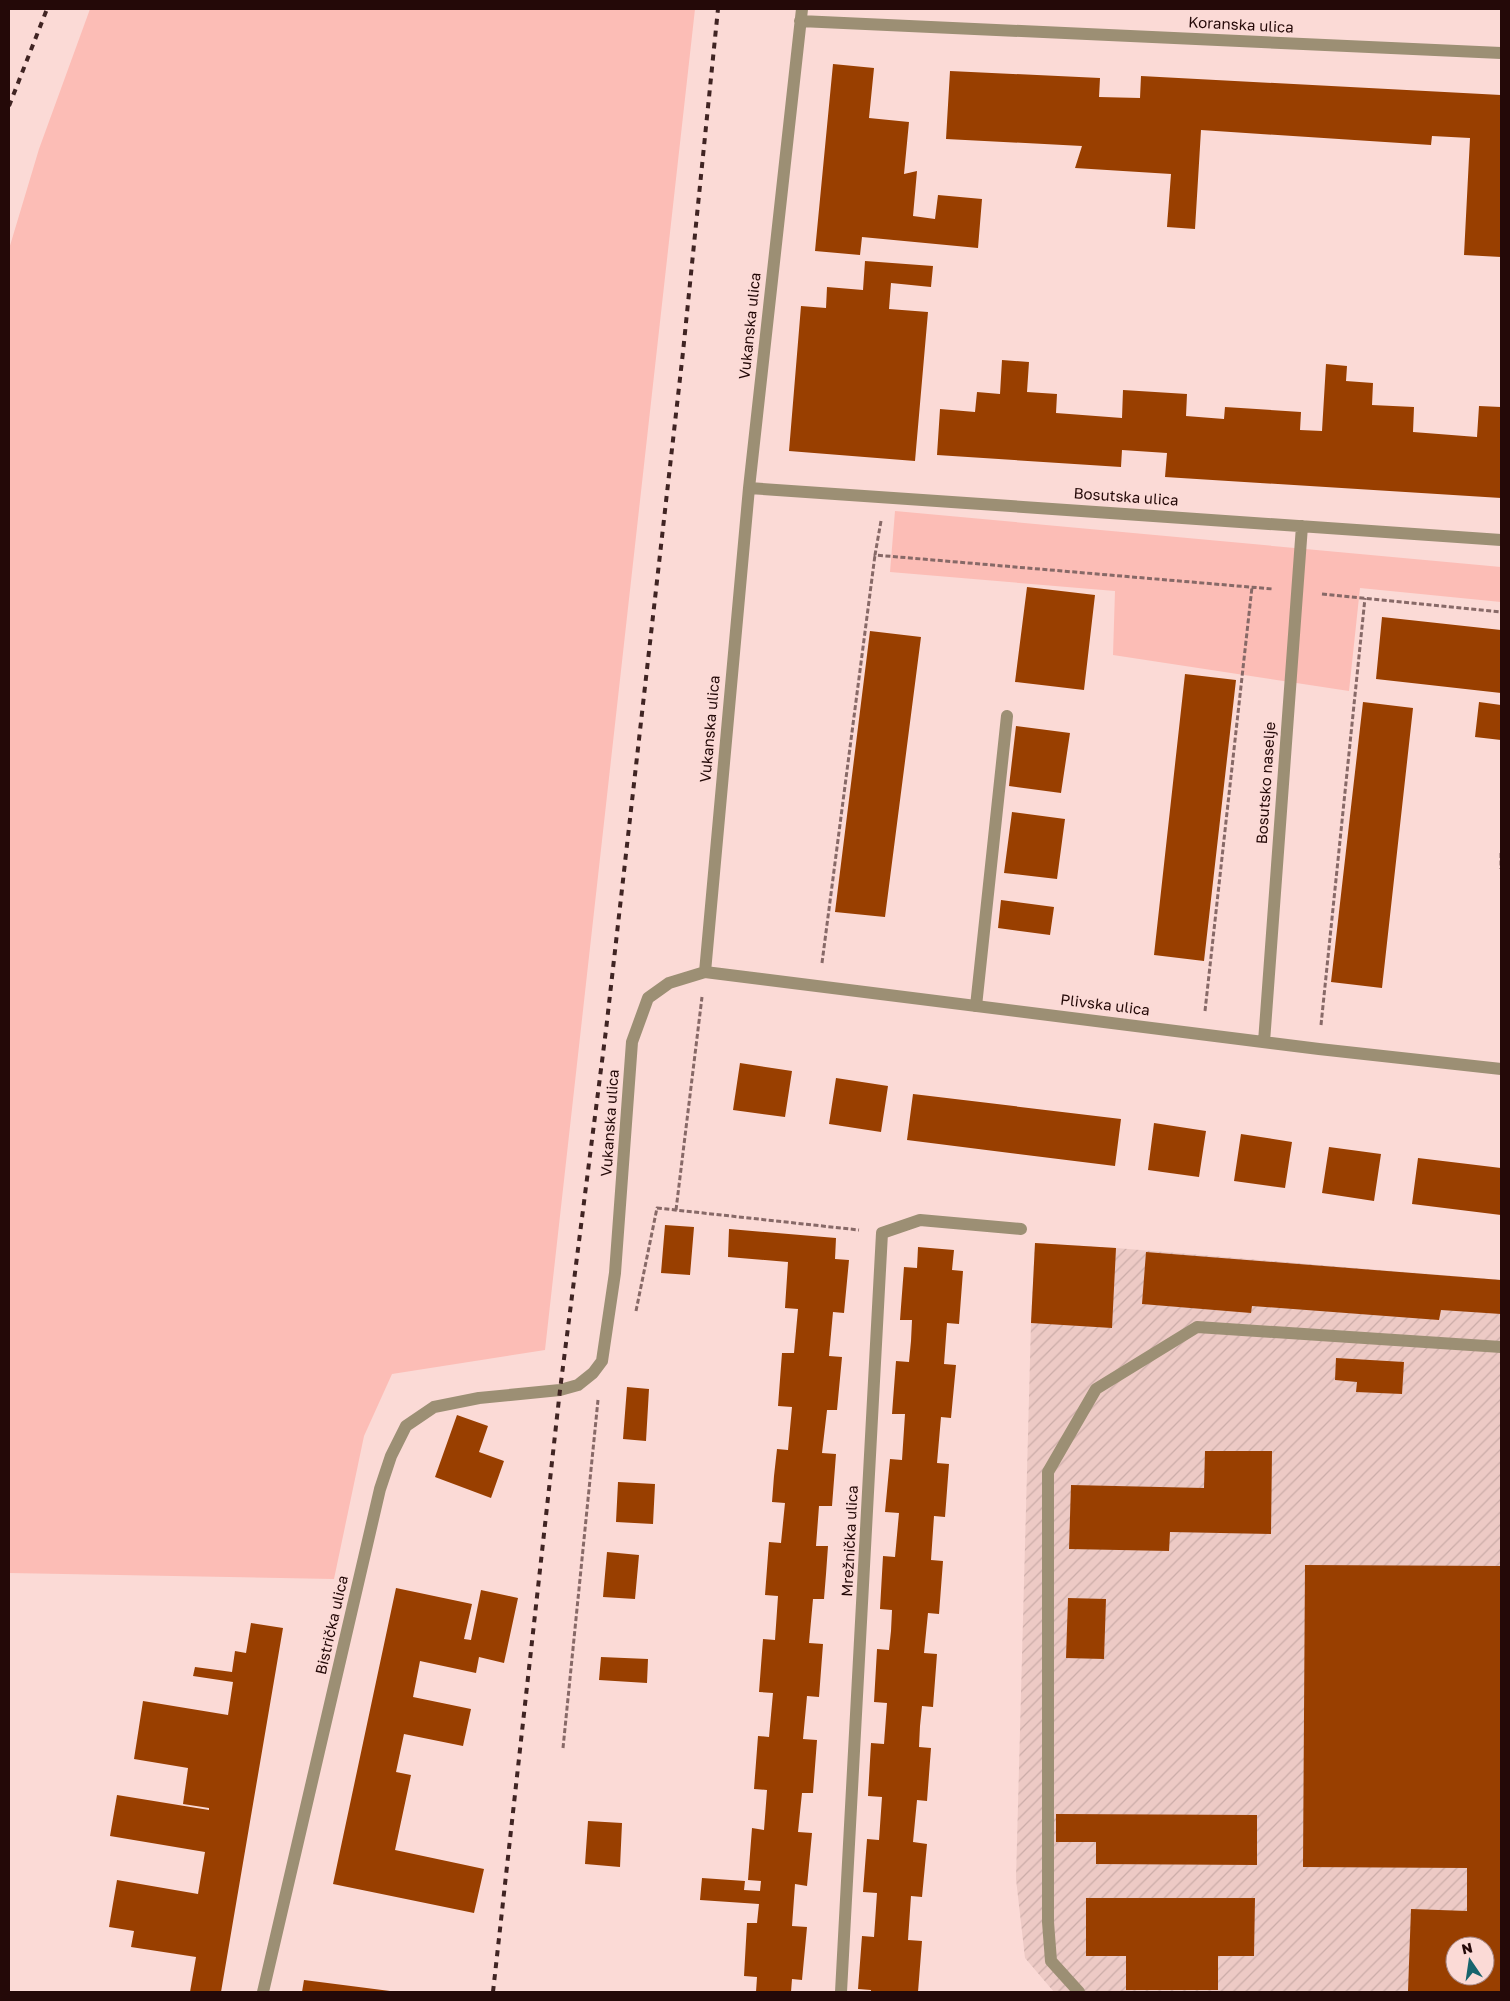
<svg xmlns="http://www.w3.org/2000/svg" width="1510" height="2001" viewBox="0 0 1510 2001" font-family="'Golos Text',sans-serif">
<defs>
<pattern id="industrial-furrows" width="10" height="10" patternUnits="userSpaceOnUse" patternTransform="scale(1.25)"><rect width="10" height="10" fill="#edcac5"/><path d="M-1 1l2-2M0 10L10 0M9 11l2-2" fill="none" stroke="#cbaca8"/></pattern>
</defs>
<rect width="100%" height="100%" fill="#fbdad6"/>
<!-- industrial -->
<path fill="url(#industrial-furrows)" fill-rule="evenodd" d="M 1035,1243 L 1116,1248 L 1501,1280 L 1501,1992 L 1054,1992 L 1025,1958 L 1016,1879 L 1031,1323 ZM 1455,1946 L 1485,1946 L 1485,1976 L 1455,1976 Z"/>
<!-- green -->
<path fill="#fcbdb6" d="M 90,9 L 695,9 L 545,1350 L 392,1374 L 364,1436 L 334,1579 L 9,1573 L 9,249 L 39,149 Z
M 895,511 L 1501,567 L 1501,602 L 1360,588 L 1349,691 L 1113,655 L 1115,591 L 890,572 Z"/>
<!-- building -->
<path fill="#993f00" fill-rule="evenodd" d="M 833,64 L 874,68 L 869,118 L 909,122 L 904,174 L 917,171 L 913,216 L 935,219 L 938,195 L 982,199 L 978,248 L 862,237 L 860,255 L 815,251 Z
M 950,71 L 1100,78 L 1099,97 L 1140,98 L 1141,76 L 1501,95 L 1501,257 L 1464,255 L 1470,138 L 1432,136 L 1431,145 L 1201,130 L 1195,229 L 1167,227 L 1171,174 L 1075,168 L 1082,146 L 946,139 Z
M 865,261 L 933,266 L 931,287 L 891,283 L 889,309 L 928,312 L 915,461 L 789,451 L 801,306 L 826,308 L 827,287 L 863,290 Z
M 1002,360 L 1029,362 L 1027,392 L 1057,394 L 1056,413 L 1122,418 L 1123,390 L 1187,394 L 1186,416 L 1224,419 L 1225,407 L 1301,412 L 1300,430 L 1322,431 L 1326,364 L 1347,366 L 1346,381 L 1373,383 L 1372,405 L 1414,407 L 1413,432 L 1477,437 L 1479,406 L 1501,407 L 1501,498 L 1165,477 L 1167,453 L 1122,450 L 1121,467 L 937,455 L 940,409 L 975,412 L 977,392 L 1000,394 Z
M 1027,587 L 1095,595 L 1084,690 L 1015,682 Z
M 1382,617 L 1501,630 L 1501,693 L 1376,679 Z
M 870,631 L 921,637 L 885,917 L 835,912 Z
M 1185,674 L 1236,680 L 1204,961 L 1154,955 Z
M 1363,702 L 1413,708 L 1382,988 L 1331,982 Z
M 1479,702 L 1501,705 L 1501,740 L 1475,737 Z
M 1016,726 L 1070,733 L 1061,793 L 1009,786 Z
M 1012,812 L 1065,819 L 1057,879 L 1004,873 Z
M 1001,900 L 1054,907 L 1050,935 L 998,928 Z
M 740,1063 L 792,1071 L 785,1117 L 733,1110 Z
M 836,1078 L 888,1086 L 881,1132 L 829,1124 Z
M 913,1094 L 1121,1119 L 1115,1166 L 907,1140 Z
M 1154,1123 L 1206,1131 L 1199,1177 L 1148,1170 Z
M 1241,1134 L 1292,1142 L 1285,1188 L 1234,1181 Z
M 1329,1147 L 1381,1154 L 1374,1201 L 1322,1193 Z
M 1418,1158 L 1501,1168 L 1501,1215 L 1412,1204 Z
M 665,1225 L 694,1227 L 690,1275 L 661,1273 Z
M 729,1229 L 836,1238 L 835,1259 L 849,1260 L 844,1313 L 833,1312 L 829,1356 L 842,1357 L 837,1410 L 827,1410 L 822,1453 L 836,1454 L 832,1506 L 819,1506 L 816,1546 L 828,1546 L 826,1574 L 824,1599 L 813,1599 L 809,1643 L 823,1644 L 819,1697 L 807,1696 L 803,1739 L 817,1740 L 813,1793 L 802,1793 L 798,1832 L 812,1833 L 807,1886 L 795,1884 L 792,1926 L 807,1927 L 802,1980 L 792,1979 L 791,1992 L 756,1992 L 757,1977 L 744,1976 L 747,1923 L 757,1923 L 759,1904 L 700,1900 L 702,1878 L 745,1881 L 744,1890 L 760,1891 L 761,1881 L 748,1880 L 752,1828 L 764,1830 L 767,1790 L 754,1789 L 758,1736 L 769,1737 L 773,1693 L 759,1692 L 763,1639 L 775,1640 L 778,1596 L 765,1595 L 769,1542 L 781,1543 L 785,1503 L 772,1502 L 774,1476 L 777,1449 L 788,1450 L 792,1407 L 778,1406 L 782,1353 L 794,1353 L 798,1309 L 785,1308 L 788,1262 L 728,1257 Z
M 1035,1243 L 1116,1248 L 1112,1328 L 1031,1323 Z
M 918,1247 L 954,1250 L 952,1270 L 963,1271 L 959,1324 L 947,1323 L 944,1364 L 956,1365 L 951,1418 L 941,1417 L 937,1463 L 949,1464 L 945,1517 L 934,1516 L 931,1560 L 943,1561 L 939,1614 L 928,1613 L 924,1653 L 937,1654 L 933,1707 L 922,1706 L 920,1726 L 919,1747 L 931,1748 L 927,1801 L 917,1800 L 913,1842 L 927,1844 L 922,1897 L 911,1896 L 908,1940 L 922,1941 L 918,1992 L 871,1992 L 871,1990 L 858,1989 L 862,1936 L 874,1937 L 877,1893 L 863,1892 L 867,1839 L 879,1840 L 882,1797 L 868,1796 L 871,1743 L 884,1744 L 887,1703 L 874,1702 L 877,1649 L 889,1650 L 891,1631 L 892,1610 L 880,1609 L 883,1556 L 895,1557 L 899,1513 L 885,1512 L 890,1459 L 902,1460 L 905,1414 L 892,1414 L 896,1361 L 909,1362 L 911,1341 L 912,1320 L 900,1320 L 904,1267 L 917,1268 Z
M 1146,1252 L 1501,1280 L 1501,1314 L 1441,1310 L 1439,1320 L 1252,1306 L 1251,1313 L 1142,1304 Z
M 1336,1358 L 1404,1362 L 1402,1394 L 1356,1392 L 1357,1382 L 1335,1380 Z
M 627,1387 L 649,1389 L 646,1441 L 623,1439 Z
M 457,1415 L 488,1426 L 479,1452 L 504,1461 L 491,1498 L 435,1477 Z
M 1205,1451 L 1272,1451 L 1271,1534 L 1170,1532 L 1169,1551 L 1069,1549 L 1071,1485 L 1204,1488 Z
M 618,1482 L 655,1484 L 653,1524 L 616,1522 Z
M 607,1552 L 639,1555 L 635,1599 L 603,1597 Z
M 1305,1565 L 1501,1566 L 1501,1992 L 1408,1991 L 1411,1909 L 1467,1911 L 1467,1868 L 1303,1867 ZM 1455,1946 L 1485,1946 L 1485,1976 L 1455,1976 Z
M 396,1588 L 472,1604 L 464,1639 L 471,1640 L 481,1590 L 518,1598 L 504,1663 L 479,1657 L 476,1673 L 420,1661 L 413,1697 L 471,1709 L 463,1746 L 404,1734 L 396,1772 L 411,1775 L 395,1850 L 484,1869 L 474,1913 L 333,1884 Z
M 1068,1598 L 1106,1599 L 1104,1659 L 1066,1658 Z
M 251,1623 L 283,1628 L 221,1992 L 190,1992 L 196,1957 L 131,1947 L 134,1931 L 109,1927 L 117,1880 L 198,1894 L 205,1852 L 110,1836 L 117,1795 L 209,1810 L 209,1808 L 183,1804 L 188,1768 L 134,1759 L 143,1701 L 228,1715 L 233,1682 L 193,1676 L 195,1667 L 232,1672 L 235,1651 L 246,1653 Z
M 601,1657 L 648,1659 L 647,1683 L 599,1680 Z
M 1056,1814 L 1257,1815 L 1257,1865 L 1096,1864 L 1096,1842 L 1056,1842 Z
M 588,1821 L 622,1823 L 620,1867 L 585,1864 Z
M 1086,1898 L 1255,1898 L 1254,1956 L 1218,1956 L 1218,1990 L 1126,1990 L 1126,1956 L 1086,1956 Z
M 304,1980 L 390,1991 L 390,1992 L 302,1992 Z"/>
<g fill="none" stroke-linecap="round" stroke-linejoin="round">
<!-- path -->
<path stroke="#876967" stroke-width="3" stroke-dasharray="5 2.5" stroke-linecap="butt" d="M 881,521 L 875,555 L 1273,589
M 1322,594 L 1501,612
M 1501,853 L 1501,869
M 822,963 L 875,555
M 1205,1011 L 1252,587
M 1321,1025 L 1365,598
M 676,1210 L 702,997
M 636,1311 L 657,1208 L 859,1230
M 563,1748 L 598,1400"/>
<!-- service -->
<path stroke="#9c8f74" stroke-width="12" d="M 976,1006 L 1007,716
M 1079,1992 L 1051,1961 L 1048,1922 L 1048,1472 L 1096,1389 L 1197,1327 L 1501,1347"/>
<!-- minor -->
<path stroke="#9c8f74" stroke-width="12" d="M 800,21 L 1501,53
M 749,488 L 1501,540
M 705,972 L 749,488 L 802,9
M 1264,1042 L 1302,526
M 263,1992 L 380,1489 L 391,1456 L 406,1426 L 434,1407 L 479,1398 L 560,1390 L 578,1385 L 593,1373 L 602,1361 L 615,1273 L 632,1042 L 648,998 L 669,983 L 705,972 L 1319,1049 L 1501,1069
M 841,1992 L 882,1233 L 920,1220 L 1021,1229"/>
<!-- rail -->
<path stroke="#402423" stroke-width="4" stroke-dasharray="6 6" stroke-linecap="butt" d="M 9,106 L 47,9
M 493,1992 L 560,1390 L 606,1030 L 683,352 L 718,9"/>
</g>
<g text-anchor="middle" stroke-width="5" stroke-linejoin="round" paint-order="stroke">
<!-- street labels -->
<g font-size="15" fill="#240908" stroke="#fbdad6">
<text transform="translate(1241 25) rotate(3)" y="5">Koranska ulica</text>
<text transform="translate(750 326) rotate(-84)" y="5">Vukanska ulica</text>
<text transform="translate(1126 497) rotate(4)" y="5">Bosutska ulica</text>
<text transform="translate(710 729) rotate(-85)" y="5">Vukanska ulica</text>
<text transform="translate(1266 783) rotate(-86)" y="5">Bosutsko naselje</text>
<text transform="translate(1105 1005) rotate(7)" y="5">Plivska ulica</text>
<text transform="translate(610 1123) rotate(-86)" y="5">Vukanska ulica</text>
<text transform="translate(850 1541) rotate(-87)" y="5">Mrežnička ulica</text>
<text transform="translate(332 1625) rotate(-77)" y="5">Bistrička ulica</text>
</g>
</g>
<!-- border -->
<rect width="1510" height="2001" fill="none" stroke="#240908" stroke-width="20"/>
<!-- north arrow -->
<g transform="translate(1470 1961) rotate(347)"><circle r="24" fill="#fbdad6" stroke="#a58684"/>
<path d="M0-4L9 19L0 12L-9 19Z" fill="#17646d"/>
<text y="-8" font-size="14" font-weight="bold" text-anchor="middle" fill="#240908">N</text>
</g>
</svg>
